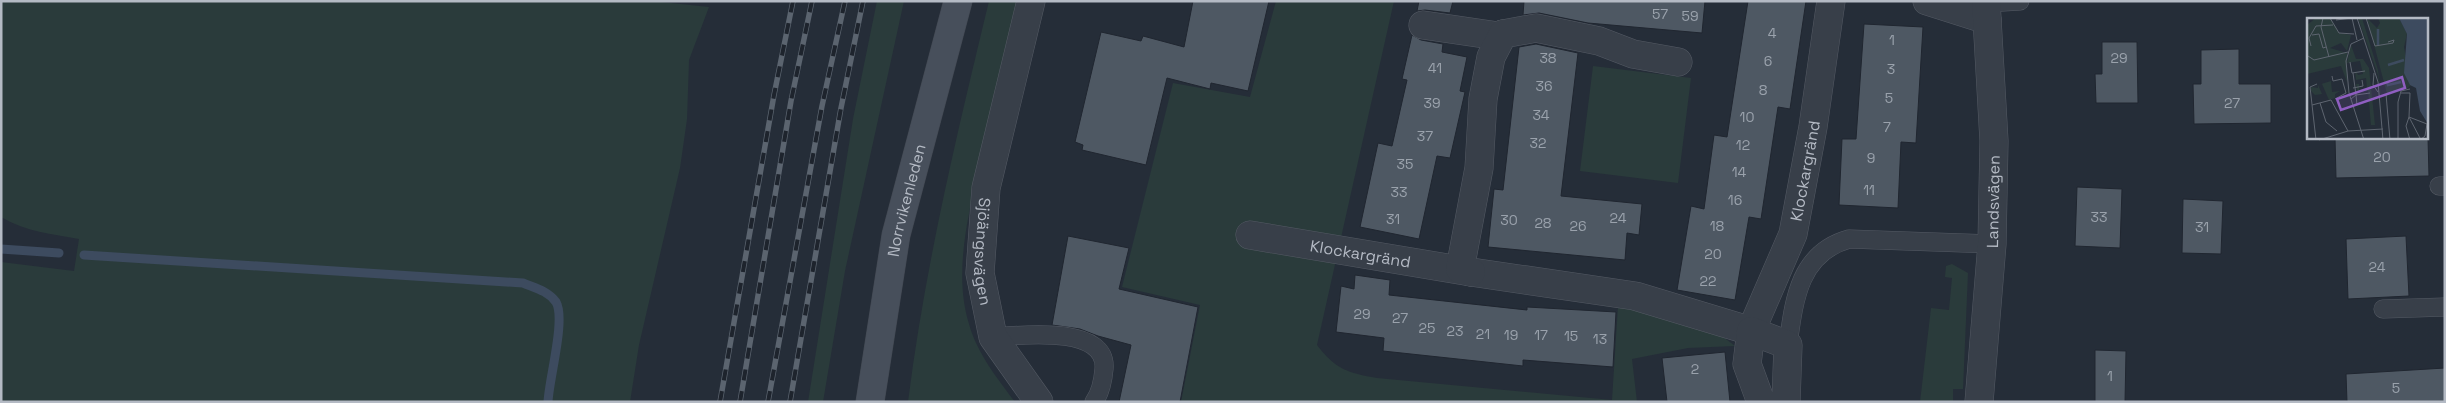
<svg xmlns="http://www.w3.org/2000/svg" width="2446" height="403" viewBox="0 0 2446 403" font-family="'Space Grotesk',sans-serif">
<rect width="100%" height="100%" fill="#252d38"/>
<!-- green -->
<path fill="#2a3b3b" d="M 1,1 L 652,1 L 709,7 L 689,60 L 687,119 L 680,168 L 639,345 L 630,402 L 1,402 L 1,262 L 74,271 L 79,239 C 52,234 26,232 1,217 Z
M 877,1 L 904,1 L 845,271 L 823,402 L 808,402 L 853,119 Z
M 989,1 L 1018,1 C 1004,59 988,116 977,174 C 967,223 954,275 969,324 C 977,353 997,378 1015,402 L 908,402 C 925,266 957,134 989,1 Z
M 1276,1 L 1394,1 L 1317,345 C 1335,369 1348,373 1377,378 L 1612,400 L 1618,306 L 1636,308 L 1722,336 L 1735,346 L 1688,348 L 1632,359 L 1637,402 L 1181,402 L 1200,305 L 1122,287 L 1173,83 L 1250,97 Z
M 1593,66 L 1691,78 L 1678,183 L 1580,171 Z
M 1952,264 L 1968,273 L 1963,389 L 1953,389 L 1953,402 L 1920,402 L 1931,308 L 1949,310 L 1952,278 L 1945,277 L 1946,266 Z"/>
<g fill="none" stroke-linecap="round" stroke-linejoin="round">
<!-- stream -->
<path stroke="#3d4b5f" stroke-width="9" d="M 1,249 L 59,253
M 84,255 L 523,283 C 535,288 548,291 556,302 C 566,319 549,379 548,402"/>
</g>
<!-- building -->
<path fill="#4e5863" stroke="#202630" d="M 1193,1 L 1269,1 L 1248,91 L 1211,83 L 1210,89 L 1167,78 L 1146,165 L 1082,150 L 1083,145 L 1075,142 L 1101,32 L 1141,41 L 1143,36 L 1184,47 Z
M 1419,1 L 1453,1 L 1450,13 L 1425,10 L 1417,11 Z
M 1524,1 L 1705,1 L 1702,33 L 1588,23 L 1539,13 L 1523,15 Z
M 1748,1 L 1806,1 L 1790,109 L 1778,107 L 1761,219 L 1749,217 L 1735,300 L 1677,290 L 1691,206 L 1704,209 L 1714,135 L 1727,137 Z
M 1864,24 L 1923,27 L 1916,143 L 1901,142 L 1898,208 L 1839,205 L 1842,139 L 1856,139 Z
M 1412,35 L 1421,40 L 1443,44 L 1442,52 L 1467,57 L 1460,91 L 1465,92 L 1450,158 L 1437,156 L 1419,239 L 1360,227 L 1378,143 L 1392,146 L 1407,80 L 1402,79 Z
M 2102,42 L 2137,42 L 2138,103 L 2096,103 L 2095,74 L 2102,74 Z
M 1536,44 L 1578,53 L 1561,196 L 1642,204 L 1639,235 L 1627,233 L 1625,260 L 1488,247 L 1494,189 L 1503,190 L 1519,47 Z
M 2239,49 L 2239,84 L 2271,84 L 2271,123 L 2194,124 L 2193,84 L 2201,84 L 2201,50 Z
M 2335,138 L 2428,138 L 2429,176 L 2336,178 Z
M 2077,187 L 2122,189 L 2120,248 L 2075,246 Z
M 2183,199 L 2223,201 L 2221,254 L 2182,253 Z
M 1068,236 L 1129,248 L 1119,289 L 1198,307 L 1180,402 L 1119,402 L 1131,345 L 1098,336 L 1080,329 L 1052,325 Z
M 2406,236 L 2409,296 L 2348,299 L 2346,239 Z
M 1355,275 L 1390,280 L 1389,295 L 1527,310 L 1527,307 L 1616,312 L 1613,367 L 1523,360 L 1523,366 L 1383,351 L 1384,338 L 1336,332 L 1341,286 L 1354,289 Z
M 2095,350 L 2126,351 L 2125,402 L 2095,402 Z
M 1725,352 L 1730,402 L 1667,402 L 1662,358 Z
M 2445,368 L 2445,402 L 2347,402 L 2346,374 Z"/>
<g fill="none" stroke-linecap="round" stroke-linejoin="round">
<!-- lane casing -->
<g stroke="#545a64" stroke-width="19">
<path id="lane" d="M 1986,3 L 2020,1
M 2439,186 L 2445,186
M 2383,309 L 2445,307
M 993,337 C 1022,335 1108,325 1104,369 C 1103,381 1101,392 1094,402
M 1788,345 C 1794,300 1799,253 1849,239 L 1992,244"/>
</g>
<!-- street casing -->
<g stroke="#545a64" stroke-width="29">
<g id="street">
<path id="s1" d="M 1031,1 L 986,188 L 980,273 L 993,337 L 1039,402"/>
<path d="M 1927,1 L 1987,20"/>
<path d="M 1423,25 L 1498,36 L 1503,34"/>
<path id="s2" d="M 1250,235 L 1471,272 L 1635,296 L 1751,331 L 1793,234 L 1813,127 L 1831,1"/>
<path d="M 1471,272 L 1460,269 L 1479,168 L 1483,99 L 1491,57 L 1503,34 L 1536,28 L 1599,41 L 1633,54 L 1678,62"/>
<path d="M 1761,402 L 1747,364 L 1751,331 L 1788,345 L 1786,402"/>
<path id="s3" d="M 1979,402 L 1992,244 L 1994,141 L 1986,1"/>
</g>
</g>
<!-- secondary casing -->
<g stroke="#424852" stroke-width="29">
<g id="secondary">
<path id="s4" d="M 870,402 L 896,235 L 958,1"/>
</g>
</g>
<!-- lane -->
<use href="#lane" stroke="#383f49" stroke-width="18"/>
<!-- street -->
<use href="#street" stroke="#383f49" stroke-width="28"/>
<!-- secondary -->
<use href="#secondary" stroke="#474f5b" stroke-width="28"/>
<!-- rail casing -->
<g stroke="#5b646f" stroke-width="5.5">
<path id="rail" d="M 720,402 L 774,95 L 793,1
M 740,402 L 791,101 L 812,1
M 768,402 L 822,106 L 845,1
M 790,402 L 841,108 L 863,1"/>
</g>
<!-- rail -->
<use href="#rail" stroke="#1e242d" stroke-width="4" stroke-dasharray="11" stroke-linecap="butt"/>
</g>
<g text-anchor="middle" stroke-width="4" stroke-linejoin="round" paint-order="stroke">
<!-- number labels -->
<g font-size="14" fill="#9aa2ac">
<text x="1660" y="19">57</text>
<text x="1690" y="21">59</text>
<text x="1772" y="38">4</text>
<text x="1892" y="45">1</text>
<text x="1548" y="63">38</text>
<text x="2119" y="63">29</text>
<text x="1768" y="66">6</text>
<text x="1435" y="73">41</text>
<text x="1891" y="74">3</text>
<text x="1544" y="91">36</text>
<text x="1763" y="95">8</text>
<text x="1889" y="103">5</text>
<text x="1432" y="108">39</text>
<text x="2232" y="108">27</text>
<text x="1541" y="120">34</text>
<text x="1747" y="122">10</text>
<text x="1887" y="132">7</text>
<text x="1425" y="141">37</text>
<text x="1538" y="148">32</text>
<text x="1743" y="150">12</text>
<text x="2382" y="162">20</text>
<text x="1871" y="163">9</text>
<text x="1405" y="169">35</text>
<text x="1739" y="177">14</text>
<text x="1869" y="195">11</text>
<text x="1399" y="197">33</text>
<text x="1735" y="205">16</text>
<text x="2099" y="222">33</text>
<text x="1618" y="223">24</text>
<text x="1393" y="224">31</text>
<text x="1509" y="225">30</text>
<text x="1543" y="228">28</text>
<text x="1578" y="231">26</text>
<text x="1717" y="231">18</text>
<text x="2202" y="232">31</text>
<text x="1713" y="259">20</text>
<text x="2377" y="272">24</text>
<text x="1708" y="286">22</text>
<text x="1362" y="319">29</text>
<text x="1400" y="323">27</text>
<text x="1427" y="333">25</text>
<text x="1455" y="336">23</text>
<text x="1483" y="339">21</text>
<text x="1511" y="340">19</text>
<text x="1541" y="340">17</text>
<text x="1571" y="341">15</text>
<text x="1600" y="344">13</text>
<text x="1695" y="374">2</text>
<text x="2110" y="381">1</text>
<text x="2396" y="393">5</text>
</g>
<!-- street labels -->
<g font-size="16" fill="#b4bac4" stroke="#1e242d">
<text dy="6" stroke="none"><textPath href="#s2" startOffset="681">Klockargränd</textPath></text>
<text dy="6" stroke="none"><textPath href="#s4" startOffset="205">Norrvikenleden</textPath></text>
<text dy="6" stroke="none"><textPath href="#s3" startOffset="201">Landsvägen</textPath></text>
<text dy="6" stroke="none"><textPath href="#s1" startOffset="256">Sjöängsvägen</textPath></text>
<text dy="6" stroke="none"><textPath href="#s2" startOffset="112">Klockargränd</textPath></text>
</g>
</g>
<!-- overview -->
<g transform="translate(2307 18)">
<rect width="121" height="121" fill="#252d38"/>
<path d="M 9,0 L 23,0 L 32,15 L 44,17 L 40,33 L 34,25 L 23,30 L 40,35 L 40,64 L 34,48 L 0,56 L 0,7 ZM 51,0 L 55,0 L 71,52 L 77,103 L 71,57 ZM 60,0 L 70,10 L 73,5 L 71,0 L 92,0 L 100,16 L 97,29 L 104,67 L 101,70 L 80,76 ZM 44,27 L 49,41 L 56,41 L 62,50 L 68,107 L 64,107 L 61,73 L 53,74 L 53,76 L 50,71 L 49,66 L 52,66 L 52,72 L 60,70 L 59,60 L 49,62 L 48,53 L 51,57 L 56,56 L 53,43 L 40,45 ZM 24,63 L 25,74 L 33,73 L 28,76 L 28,80 L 22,82 L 15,66 L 11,67 L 15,76 L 8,77 L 4,73 L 4,69 L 11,70 L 11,67 Z" fill="#2a3b3b"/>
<path d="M 92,0 L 121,0 L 121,106 L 113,93 L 109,70 L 103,67 L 97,55 L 100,16 Z" fill="#3d4b5f"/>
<path fill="none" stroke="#3d4b5f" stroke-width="2.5" d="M 71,11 L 71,27M 81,47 L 97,42M 80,63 L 81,67 L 94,64"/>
<path fill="none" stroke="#5e6570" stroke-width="1" d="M 16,0 L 14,9 L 22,39M 23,0 L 32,15 L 47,16M 50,0 L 71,64 L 76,122M 59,0 L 68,28 L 86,25 L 87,22 L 81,24M 29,2 L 45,0 L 50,22M 5,17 L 12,16 L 16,30 L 19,29M 4,28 L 2,20 L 9,8 L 26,7M 1,38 L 7,42 L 41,34M 43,44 L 45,55 L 58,53M 67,55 L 66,67 L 71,74M 25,58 L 26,63 L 35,61 L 39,75 L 28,81M 46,70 L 56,68 L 55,62M 94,75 L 103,75 L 102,99 L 114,122M 79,76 L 83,122M 44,81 L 49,77 L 46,55M 13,85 L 19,104 L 30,113M 5,87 L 24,82 L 41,113M 50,87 L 49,77 L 63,75M 9,122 L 3,69 L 10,66M 12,122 L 41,113 L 76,111M 57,122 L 42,75 L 39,43 L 44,26 L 57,20M 91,122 L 91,84 L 94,73 L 103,71M 103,122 L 99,108 L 102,99 L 120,106 L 118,118 L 113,122"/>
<path fill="#8f5ec1" fill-opacity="0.15" stroke="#8f5ec1" stroke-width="2.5" d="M 95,59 L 98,70 L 34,92 L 30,81 Z"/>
<rect width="121" height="121" fill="none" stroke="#b4bac4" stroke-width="2.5"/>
</g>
<!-- border -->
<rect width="2446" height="403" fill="none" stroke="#b4bac4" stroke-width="5"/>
</svg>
